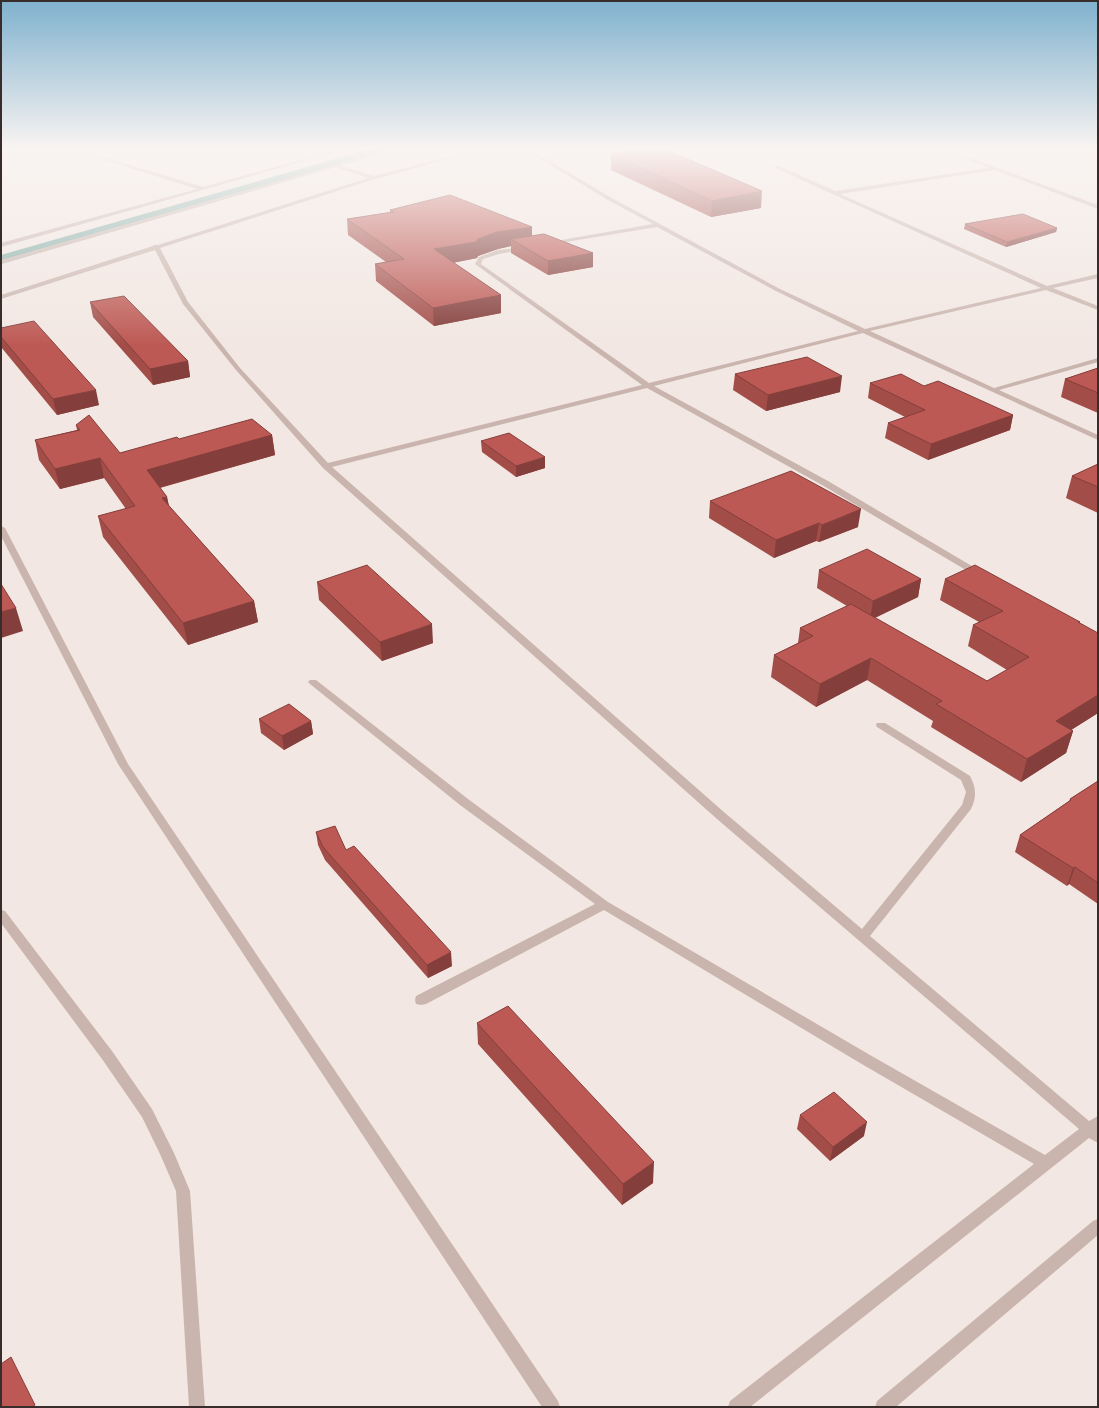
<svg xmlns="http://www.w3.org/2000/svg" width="1099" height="1408" viewBox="0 0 1099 1408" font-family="Figtree,sans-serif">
<rect width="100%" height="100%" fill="#f2e7e2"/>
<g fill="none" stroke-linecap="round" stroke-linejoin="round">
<!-- canal -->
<path fill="#82ada6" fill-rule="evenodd" d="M 373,148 L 391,148 L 389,151 L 1,264 L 1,255 Z"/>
<!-- minor -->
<path fill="#cab5ae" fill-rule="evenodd" d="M 67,148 L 73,148 L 203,187 L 344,148 L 350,148 L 1,247 L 1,243 L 197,189 Z
M 394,148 L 400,148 L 341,166 L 373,176 L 483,148 L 490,148 L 375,179 L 160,248 L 188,302 L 240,368 L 328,463 L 642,385 L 475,264 L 479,257 L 498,250 L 526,247 L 526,249 L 499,254 L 483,259 L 481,264 L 649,383 L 858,331 L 776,291 L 657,227 L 548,245 L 547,244 L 550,242 L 653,224 L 606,199 L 523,148 L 528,148 L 610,197 L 780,289 L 865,329 L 1041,288 L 775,168 L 775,166 L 779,166 L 835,191 L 989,168 L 938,148 L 944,148 L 1098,205 L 1098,209 L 995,170 L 840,194 L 1047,286 L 1098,274 L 1098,278 L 1053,288 L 1098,306 L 1098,310 L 1046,290 L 870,331 L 994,388 L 1098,358 L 1098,362 L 999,390 L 1098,435 L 1098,440 L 863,333 L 654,386 L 828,481 L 982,572 L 983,574 L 982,576 L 976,576 L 822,485 L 647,388 L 332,467 L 725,813 L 862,929 L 962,805 L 966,792 L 961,780 L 877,727 L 876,725 L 877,723 L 885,723 L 970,776 C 976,787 977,797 971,809 L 870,936 L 1089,1121 L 1098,1116 L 1098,1143 L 1089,1138 L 750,1407 L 728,1407 L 730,1401 L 1034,1164 L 860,1063 L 604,910 L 426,1004 L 421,1005 L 416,1004 L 415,1000 L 416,996 L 595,904 L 460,805 L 310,684 L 308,682 L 310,680 L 316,680 L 468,799 L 608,902 L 870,1055 L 1045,1155 L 1079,1129 L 717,819 L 323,468 L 236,370 L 183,304 L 155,250 L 1,299 L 1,295 L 153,246 L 154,245 L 158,245 L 368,178 L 336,167 L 1,264 L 1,260 Z
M 1,526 L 5,528 L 128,764 L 558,1401 L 560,1407 L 542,1407 L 118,764 L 1,536 Z
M 1,910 L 5,911 L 112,1051 L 152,1109 L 174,1153 L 190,1191 L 205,1407 L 189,1407 L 176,1191 L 160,1154 L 142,1117 L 102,1059 L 1,923 Z
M 1098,1219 L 1098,1235 L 896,1407 L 875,1407 L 877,1401 L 1093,1221 Z"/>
</g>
<!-- wall -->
<path fill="#a34d48" d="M 611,154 L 761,208 L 711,217 L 611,170 Z
M 390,210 L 532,227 L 532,236 L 593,253 L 593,267 L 548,275 L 511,253 L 511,246 L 498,249 L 478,256 L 477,258 L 453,263 L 501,295 L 501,313 L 434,326 L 376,281 L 375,264 L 386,262 L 348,235 L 347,219 L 390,212 Z
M 965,224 L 1057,228 L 1056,232 L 1006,247 L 964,229 Z
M 90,302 L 188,361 L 190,377 L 153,385 L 93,317 Z
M 1,328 L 99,405 L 57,415 L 1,347 Z
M 1098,368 L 1098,413 L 1061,397 L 1065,379 Z
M 735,374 L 840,392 L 766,411 L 733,390 Z
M 870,383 L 924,386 L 1013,415 L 1010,430 L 928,460 L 885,438 L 888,423 L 905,417 L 868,398 Z
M 76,425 L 120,453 L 179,439 L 272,435 L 275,455 L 160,488 L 167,497 L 169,506 L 254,601 L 258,622 L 188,645 L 103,537 L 98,516 L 126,509 L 104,478 L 60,489 L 39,460 L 35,440 L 77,430 Z
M 481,441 L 545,468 L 516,477 L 482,452 Z
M 1098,464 L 1098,513 L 1066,498 L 1072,476 Z
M 710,501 L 858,527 L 819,542 L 816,541 L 774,558 L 709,518 Z
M 819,570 L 921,579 L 918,597 L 875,618 L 987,681 L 1007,670 L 968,646 L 973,625 L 979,622 L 940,600 L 945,579 L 1080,622 L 1079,623 L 1098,713 L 1071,730 L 1073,731 L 1066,753 L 1021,782 L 931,727 L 933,721 L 867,680 L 816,707 L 771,677 L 774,655 L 798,643 L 800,628 L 847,606 L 817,588 Z
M 317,582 L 433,643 L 382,661 L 319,600 Z
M 259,719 L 311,721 L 313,734 L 284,750 L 261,733 Z
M 1098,781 L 1098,904 L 1069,884 L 1067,886 L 1015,852 L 1020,835 L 1069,801 L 1070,799 Z
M 316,832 L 346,850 L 452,966 L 428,978 L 325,860 L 318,845 Z
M 477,1023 L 653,1183 L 622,1205 L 478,1044 Z
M 800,1115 L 864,1136 L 830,1161 L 797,1129 Z"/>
<!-- shaded-wall -->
<path fill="#843e3b" d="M 762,191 L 761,208 L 711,217 L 712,201 Z
M 532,227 L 532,243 L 511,239 L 511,246 L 498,249 L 478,256 L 477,258 L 435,266 L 434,249 L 478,239 L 497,232 Z
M 1057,228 L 1056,232 L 1006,247 L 1007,242 Z
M 593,253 L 593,267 L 548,275 L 548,261 Z
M 501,295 L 501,313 L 434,326 L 433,308 Z
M 188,361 L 190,377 L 153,385 L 150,369 Z
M 842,376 L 840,392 L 766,411 L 768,395 Z
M 96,390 L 99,405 L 57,415 L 53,399 Z
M 1013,415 L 1010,430 L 928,460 L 931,444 Z
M 272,435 L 275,455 L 151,490 L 147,470 Z
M 545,457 L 545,468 L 516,477 L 516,466 Z
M 100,458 L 104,478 L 60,489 L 55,469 Z
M 167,497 L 171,517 L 162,498 Z
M 861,509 L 858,527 L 819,542 L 822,525 Z
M 819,523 L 816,541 L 774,558 L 776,540 Z
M 921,579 L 918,597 L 870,620 L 873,601 Z
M 254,601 L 258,622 L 188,645 L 183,623 Z
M 16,608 L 23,631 L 1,638 L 1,612 Z
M 432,624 L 433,643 L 382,661 L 380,642 Z
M 871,658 L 867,680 L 816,707 L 820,684 Z
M 1098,695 L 1098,713 L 1049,744 L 1056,721 Z
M 311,721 L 313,734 L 284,750 L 282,736 Z
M 1073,731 L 1066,753 L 1021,782 L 1027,759 Z
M 1075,867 L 1069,884 L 1067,886 L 1073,868 Z
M 451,952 L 452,966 L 428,978 L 427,965 Z
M 867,1122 L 864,1136 L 830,1161 L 833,1147 Z
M 654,1162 L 653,1183 L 622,1205 L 623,1184 Z"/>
<!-- building -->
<path fill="#bd5954" stroke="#843e3b" d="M 651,148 L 662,148 L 762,191 L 712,201 L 611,154 Z
M 450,195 L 532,227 L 497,232 L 478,239 L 476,242 L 434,249 L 501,295 L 433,308 L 375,264 L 404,259 L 347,219 L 394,212 L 390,210 Z
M 1023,214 L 1057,228 L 1007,242 L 965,224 Z
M 544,234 L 593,253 L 548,261 L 511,239 Z
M 124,296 L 188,361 L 150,369 L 90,302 Z
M 34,321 L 96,390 L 53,399 L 1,337 L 1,328 Z
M 807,357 L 842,376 L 768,395 L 735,374 Z
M 1098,368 L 1098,393 L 1065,379 Z
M 901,374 L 924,386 L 938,381 L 1013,415 L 931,444 L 888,423 L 925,410 L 870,383 Z
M 89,415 L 120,453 L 177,437 L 179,439 L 252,419 L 272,435 L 147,470 L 167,497 L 162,498 L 254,601 L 183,623 L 98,516 L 135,506 L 100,458 L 55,469 L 35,440 L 80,430 L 76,425 Z
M 509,433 L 545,457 L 516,466 L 481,441 Z
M 1098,464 L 1098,487 L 1072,476 Z
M 791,471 L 861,509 L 822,525 L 819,523 L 776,540 L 710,501 Z
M 867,549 L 921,579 L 873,601 L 819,570 Z
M 367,565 L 432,624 L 380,642 L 317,582 Z
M 975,565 L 1080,622 L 1078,622 L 1098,633 L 1098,695 L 1056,721 L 1073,731 L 1027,759 L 936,704 L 942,701 L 871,658 L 820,684 L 774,655 L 813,636 L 800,628 L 851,604 L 987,681 L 1029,657 L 973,625 L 1003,611 L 945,579 Z
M 1,584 L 16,608 L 1,612 Z
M 289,704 L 311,721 L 282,736 L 259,719 Z
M 1098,781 L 1098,883 L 1075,867 L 1073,868 L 1020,835 L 1071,800 L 1070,799 Z
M 335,826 L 346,850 L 354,846 L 451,952 L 427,965 L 323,847 L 316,832 Z
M 508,1006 L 654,1162 L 623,1184 L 477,1023 Z
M 834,1092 L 867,1122 L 833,1147 L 800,1115 Z
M 11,1357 L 35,1405 L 32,1407 L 1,1407 L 1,1364 Z"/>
<!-- sky -->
<linearGradient id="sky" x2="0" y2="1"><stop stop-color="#7fb1ce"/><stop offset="0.43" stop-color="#f9f4f2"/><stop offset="1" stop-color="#f9f4f2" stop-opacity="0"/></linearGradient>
<rect width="1099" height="345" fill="url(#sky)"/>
<!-- border -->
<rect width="1099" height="1408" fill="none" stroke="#392d2c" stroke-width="4"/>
</svg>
